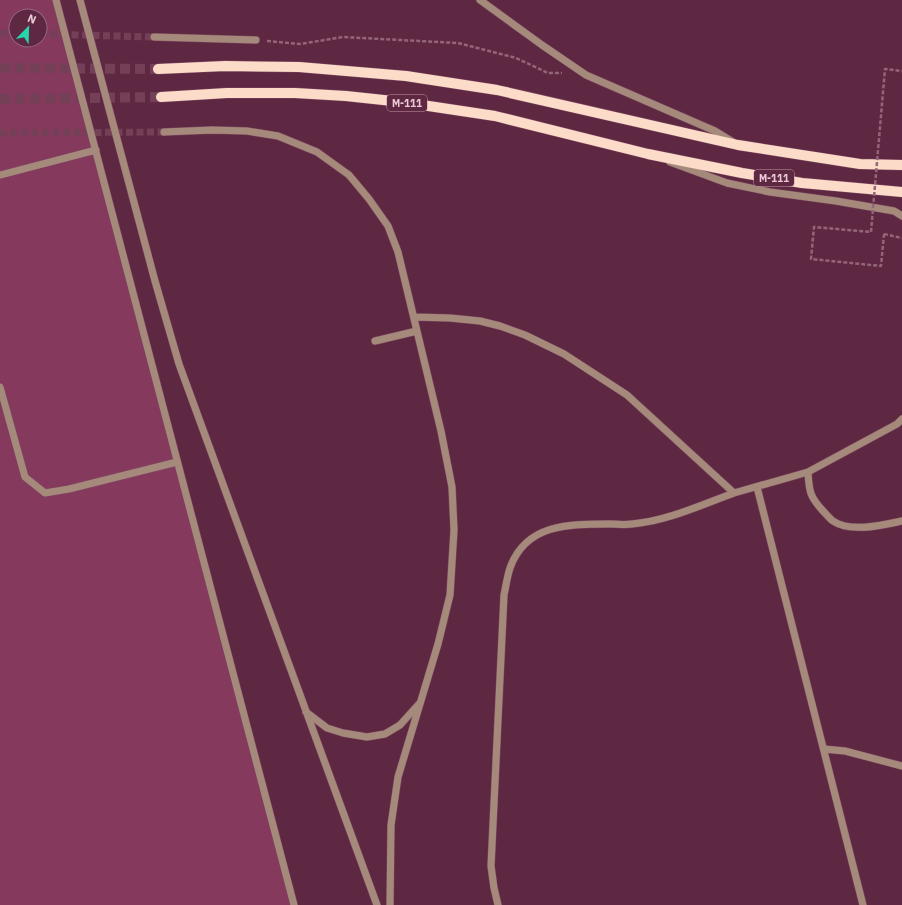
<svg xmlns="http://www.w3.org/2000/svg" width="902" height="905" viewBox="0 0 902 905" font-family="'IBM Plex Sans',sans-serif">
<rect width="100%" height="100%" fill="#5f2842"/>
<!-- green -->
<path fill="#85395d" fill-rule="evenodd" d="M 0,0 L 56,0 L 294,905 L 0,905 ZM 16,16 L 40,16 L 40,40 L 16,40 Z"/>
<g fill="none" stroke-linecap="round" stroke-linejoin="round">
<!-- minor-tunnel -->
<path stroke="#744058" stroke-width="7" stroke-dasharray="7 3.5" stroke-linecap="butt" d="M 0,33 L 16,33
M 40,34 L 154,37
M 0,133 L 164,132"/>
<!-- major-tunnel -->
<path stroke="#744058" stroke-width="10" stroke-dasharray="10 5" stroke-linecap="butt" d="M 0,68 L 158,69
M 0,99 L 161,97"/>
<!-- minor casing -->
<g stroke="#7b4860" stroke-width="8">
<path id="minor" d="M 56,0 L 294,905
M 80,0 L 155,281 L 179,364 L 377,905
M 480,0 L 542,45 L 586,75 L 715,131 L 733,142
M 154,37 L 256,40
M 164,132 L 212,130 L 247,131 L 278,136 L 317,152 L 349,175 L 369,199 L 388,226 L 398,252 L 441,431 L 452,487 L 454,530 L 450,595 L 438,644 L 398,777 L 391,825 L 390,905
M 670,162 L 727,183 L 770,192 L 836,201 L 894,211 L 902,216
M 0,175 L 96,150
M 414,317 L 450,318 L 480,321 L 500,326 L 525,335 L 564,354 L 627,395 L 734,493 L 808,472
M 375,341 L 417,331
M 0,387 L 25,477 L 45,493 L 69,489 L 177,462
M 902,419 L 897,424 L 808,472 C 809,492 810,497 824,512 C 827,515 830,519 833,521 C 850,533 883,525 902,521
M 757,487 L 863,905
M 306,712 L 327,728 L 343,733 L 367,737 L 385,734 L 400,725 L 419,704
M 824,749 L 845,751 L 902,766
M 498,905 L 494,888 L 491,866 L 504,595 C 506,586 507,577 510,568 C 526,523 570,524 611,524 C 618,524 625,525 632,524 C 667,521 701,505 734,493"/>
</g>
<!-- major casing -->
<g stroke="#7b4860" stroke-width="11">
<path id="major" d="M 158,69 L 225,66 L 299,67 L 406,76 L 497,90 L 738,145 L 860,164 L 902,165
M 161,97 L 227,93 L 295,93 L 346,96 L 402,102 L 495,116 L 648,154 L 742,173 L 802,183 L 902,192"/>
</g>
<!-- path -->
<path stroke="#94657a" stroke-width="2.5" stroke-dasharray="4 2" stroke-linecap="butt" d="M 267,41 L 300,44 L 343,37 L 458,43 L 516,58 L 548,73 L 562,73
M 884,234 L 902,238"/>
<!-- minor -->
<use href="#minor" stroke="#a58a7b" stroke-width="7"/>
<!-- major -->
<use href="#major" stroke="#fcdbc8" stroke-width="10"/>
<!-- path-bridge -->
<path stroke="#94657a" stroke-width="2.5" stroke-dasharray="4 2" stroke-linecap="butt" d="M 884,234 L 881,266 L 811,259 L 814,227 L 871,232 L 885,69 L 902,71"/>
</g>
<g text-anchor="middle" stroke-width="4" stroke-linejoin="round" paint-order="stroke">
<!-- shield labels -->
<g fill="#5f2842" stroke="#c299aa" stroke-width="1">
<rect x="387" y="95" width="40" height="16" rx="3"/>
<rect x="754" y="170" width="40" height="16" rx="3"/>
</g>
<g font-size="10" font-weight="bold" fill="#ecc9d7">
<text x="407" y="107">M-111</text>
<text x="774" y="182">M-111</text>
</g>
</g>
<!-- north arrow -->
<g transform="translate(28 28) rotate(23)"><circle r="19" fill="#5f2842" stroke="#97687e"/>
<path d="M0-3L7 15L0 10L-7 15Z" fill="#27d5ad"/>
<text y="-6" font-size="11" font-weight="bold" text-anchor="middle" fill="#ecc9d7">N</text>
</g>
</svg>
